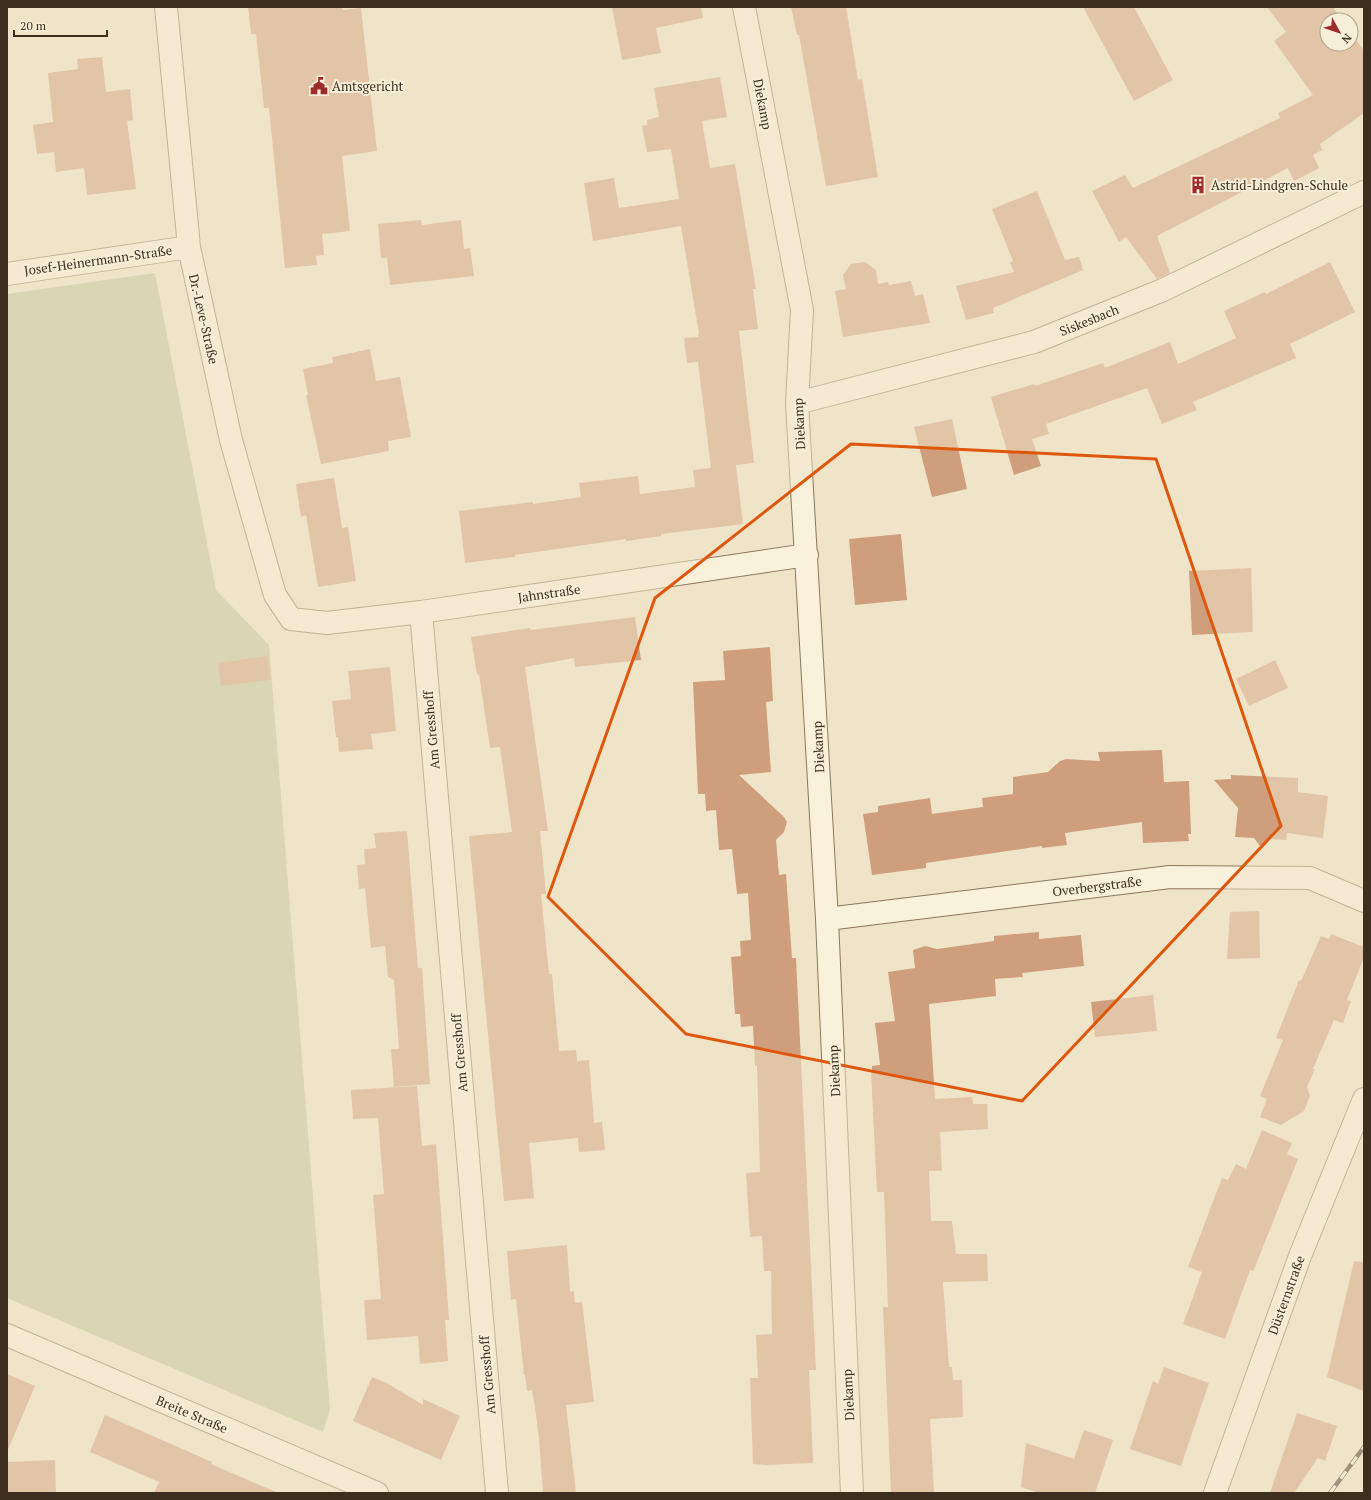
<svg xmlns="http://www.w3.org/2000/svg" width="1371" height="1500" viewBox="0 0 1371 1500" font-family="'PT Serif',serif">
<rect width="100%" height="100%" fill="#f0e4c8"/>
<!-- cemetery -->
<path fill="#bfc49a" d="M 155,273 L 216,590 L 269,645 L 330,1409 L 323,1432 L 7,1298 L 7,294 Z"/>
<!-- building -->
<path fill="#cf9f7d" d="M 248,7 L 342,7 L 343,10 L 361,8 L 377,151 L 342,156 L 350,231 L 322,234 L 324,255 L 316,256 L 317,265 L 285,268 L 269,108 L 264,108 L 256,34 L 251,34 Z
M 612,7 L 701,7 L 703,18 L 656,28 L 661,53 L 622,60 Z
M 791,7 L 846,7 L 858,80 L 862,79 L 878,177 L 826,186 L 799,35 L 797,35 Z
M 1083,7 L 1134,7 L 1173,80 L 1134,101 Z
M 1267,7 L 1333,7 L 1342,20 L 1327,20 L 1327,44 L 1351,44 L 1351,32 L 1364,51 L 1364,113 L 1320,144 L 1322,150 L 1313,155 L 1319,168 L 1294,181 L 1288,168 L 1157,236 L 1170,273 L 1157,279 L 1126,237 L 1119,242 L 1092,191 L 1125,175 L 1133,188 L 1280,118 L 1278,113 L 1313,95 L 1274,41 L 1286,32 Z
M 102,57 L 106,92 L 130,89 L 133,120 L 127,121 L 136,189 L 87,195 L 84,168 L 56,172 L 54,152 L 37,154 L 33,125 L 53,122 L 48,73 L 78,69 L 77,59 Z
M 720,77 L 727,117 L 702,121 L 710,168 L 735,164 L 756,289 L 753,289 L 758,329 L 739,331 L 754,463 L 736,465 L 743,524 L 661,534 L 661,536 L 626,541 L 626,539 L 515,555 L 515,557 L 465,563 L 459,511 L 533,502 L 533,504 L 581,497 L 579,483 L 638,476 L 640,494 L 695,487 L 693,470 L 711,468 L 698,362 L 687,363 L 684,338 L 698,337 L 698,335 L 699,334 L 681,226 L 593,241 L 584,183 L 614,178 L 619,208 L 679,199 L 671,149 L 647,152 L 642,126 L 647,125 L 647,120 L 659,117 L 654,88 Z
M 1037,191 L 1065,260 L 1079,257 L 1083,270 L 993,308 L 994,313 L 966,320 L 956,286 L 1014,272 L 1010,263 L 1013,261 L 992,209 Z
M 421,220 L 422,225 L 461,220 L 464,249 L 470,248 L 474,276 L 390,285 L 387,258 L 381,258 L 378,224 Z
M 865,262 L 876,270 L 878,284 L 888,282 L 889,285 L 911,281 L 915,296 L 923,294 L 930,323 L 843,337 L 835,291 L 846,289 L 843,275 L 851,264 Z
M 1330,262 L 1355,312 L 1290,344 L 1296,358 L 1193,402 L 1197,410 L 1162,424 L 1147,388 L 1046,424 L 1049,434 L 1032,439 L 1041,466 L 1014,475 L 991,397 L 1034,384 L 1035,386 L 1103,363 L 1105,368 L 1170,342 L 1178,364 L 1236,338 L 1224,311 L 1265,292 L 1266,294 Z
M 370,349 L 376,381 L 400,377 L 411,437 L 388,441 L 389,451 L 321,464 L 306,395 L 308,395 L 303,369 L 333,363 L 332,357 Z
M 952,419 L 967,489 L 932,497 L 914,427 Z
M 334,478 L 342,528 L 348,527 L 356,581 L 318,587 L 306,515 L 301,517 L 296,484 Z
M 901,534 L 907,600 L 855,605 L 849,539 Z
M 1251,568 L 1253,632 L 1192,635 L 1189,571 Z
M 635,617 L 641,660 L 575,667 L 574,658 L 525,667 L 548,831 L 540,831 L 546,894 L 541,894 L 549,974 L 552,974 L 559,1051 L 576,1050 L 577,1061 L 589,1060 L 594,1123 L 602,1122 L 605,1150 L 579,1152 L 578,1138 L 529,1143 L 534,1198 L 504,1201 L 469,836 L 512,832 L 500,747 L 490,748 L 479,674 L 477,675 L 471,637 L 530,628 L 530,630 Z
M 770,647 L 773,701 L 766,702 L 771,772 L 739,775 L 784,817 L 787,822 L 784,832 L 776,840 L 779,875 L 786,874 L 792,958 L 796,958 L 816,1370 L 809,1370 L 813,1463 L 766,1465 L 753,1464 L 750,1378 L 758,1378 L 756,1335 L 772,1334 L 771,1271 L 764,1271 L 762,1236 L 750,1237 L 746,1173 L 760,1172 L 757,1066 L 755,1066 L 753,1026 L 741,1027 L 740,1014 L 735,1014 L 731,957 L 741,956 L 740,941 L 751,940 L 748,893 L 737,894 L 732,849 L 719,850 L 716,810 L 706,811 L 705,794 L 698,794 L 693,682 L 725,680 L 723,651 Z
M 268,656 L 270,680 L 221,686 L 218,663 Z
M 1275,660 L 1288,688 L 1249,706 L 1236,679 Z
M 390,667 L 396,731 L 371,734 L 373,749 L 339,752 L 338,737 L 336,737 L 332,701 L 351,699 L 348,671 Z
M 1162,750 L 1164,782 L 1189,781 L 1191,834 L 1188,834 L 1189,841 L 1143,843 L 1142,822 L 1065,833 L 1067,845 L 1042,848 L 1042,846 L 926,863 L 926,868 L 872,875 L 863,814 L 878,812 L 878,806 L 930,798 L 932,814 L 983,807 L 982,798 L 1013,794 L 1013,777 L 1048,772 L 1060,761 L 1066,759 L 1100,761 L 1098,752 Z
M 1231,775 L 1298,778 L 1298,792 L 1328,796 L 1323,838 L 1287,833 L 1286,840 L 1268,839 L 1260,846 L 1254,838 L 1235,837 L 1238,808 L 1214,780 L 1231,779 Z
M 407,831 L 418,968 L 422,968 L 430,1084 L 394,1087 L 391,1049 L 399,1049 L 394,980 L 388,977 L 385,946 L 371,948 L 365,888 L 359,889 L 357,865 L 365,864 L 364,849 L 376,848 L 374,833 Z
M 1259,911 L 1260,958 L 1227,959 L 1230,912 Z
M 1039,932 L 1039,939 L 1081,935 L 1084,966 L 1022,973 L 1023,977 L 995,979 L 996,996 L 929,1004 L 935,1099 L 972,1097 L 973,1104 L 987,1104 L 988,1129 L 940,1132 L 942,1171 L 929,1171 L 931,1221 L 952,1221 L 956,1254 L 987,1254 L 988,1281 L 943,1282 L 949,1367 L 952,1367 L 953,1380 L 962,1380 L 963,1417 L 930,1419 L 934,1493 L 891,1493 L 883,1307 L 888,1307 L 884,1192 L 877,1192 L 871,1072 L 872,1072 L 872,1066 L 880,1065 L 875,1023 L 895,1021 L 888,972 L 915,968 L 913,950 L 925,946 L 937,949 L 994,941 L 994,936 Z
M 1331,934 L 1364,947 L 1364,957 L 1347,1000 L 1351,1001 L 1343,1023 L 1334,1020 L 1313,1069 L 1315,1069 L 1307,1087 L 1310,1096 L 1304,1111 L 1281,1125 L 1260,1117 L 1267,1099 L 1260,1096 L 1283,1040 L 1276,1038 L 1299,980 L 1301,981 L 1321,936 L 1329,939 Z
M 1153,995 L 1157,1031 L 1095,1037 L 1091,1002 Z
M 417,1086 L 422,1146 L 436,1144 L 449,1320 L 445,1320 L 448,1361 L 420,1364 L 418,1336 L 367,1340 L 364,1300 L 381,1299 L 373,1195 L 384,1194 L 378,1118 L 353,1119 L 351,1090 Z
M 1262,1130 L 1292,1143 L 1287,1154 L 1298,1159 L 1255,1267 L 1253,1271 L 1250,1270 L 1225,1339 L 1183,1324 L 1202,1272 L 1188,1267 L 1222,1178 L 1228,1180 L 1236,1164 L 1246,1169 Z
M 567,1245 L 570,1292 L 574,1291 L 575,1303 L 582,1302 L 594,1402 L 566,1405 L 576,1493 L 543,1493 L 539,1438 L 535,1408 L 532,1390 L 527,1391 L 525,1375 L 524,1375 L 516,1299 L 511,1300 L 507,1251 Z
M 1354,1261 L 1364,1262 L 1364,1391 L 1327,1377 Z
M 1164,1367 L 1209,1383 L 1181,1466 L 1130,1449 L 1153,1381 L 1158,1384 Z
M 7,1374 L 35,1386 L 7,1452 Z
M 372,1377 L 387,1383 L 423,1405 L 423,1399 L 460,1416 L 441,1460 L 353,1421 Z
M 1297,1413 L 1337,1426 L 1325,1461 L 1318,1458 L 1294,1493 L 1270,1493 Z
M 105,1415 L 212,1462 L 211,1464 L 278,1493 L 154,1493 L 159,1482 L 90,1452 Z
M 1084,1430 L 1113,1440 L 1095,1493 L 1039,1493 L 1021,1487 L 1026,1443 L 1074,1459 Z
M 55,1460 L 56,1493 L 7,1493 L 7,1462 Z"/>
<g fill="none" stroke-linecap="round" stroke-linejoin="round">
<!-- minor casing -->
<g stroke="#8d765c" stroke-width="24">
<path id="minor" d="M 166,7 L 189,247 L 231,440 L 275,595 L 291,619 L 327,623 L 421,612 L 807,555
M 744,7 L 802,310 L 797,403 L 827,919 L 852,1493
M 7,274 L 189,247
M 797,403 L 1034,342 L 1163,290 L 1364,192
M 421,612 L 497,1493
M 827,919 L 1170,877 L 1310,878 L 1364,901
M 7,1335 L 377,1493
M 1215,1493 L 1300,1256 L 1364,1099"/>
</g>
<!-- minor -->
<use href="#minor" stroke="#faf1dc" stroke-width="22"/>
<!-- rail casing -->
<g stroke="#3d2e20" stroke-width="4.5">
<path id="rail" d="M 1330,1493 L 1364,1447"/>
</g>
<!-- rail -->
<use href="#rail" stroke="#f7eed8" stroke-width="3" stroke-dasharray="9" stroke-linecap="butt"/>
</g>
<!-- marked area -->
<path d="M0 0H1371V1500H0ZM 851,444 L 1156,459 L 1281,826 L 1022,1101 L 686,1034 L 548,897 L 655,598 Z" fill="#f0e4c8" fill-opacity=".55" fill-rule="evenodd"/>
<path fill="none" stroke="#df570d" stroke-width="3" stroke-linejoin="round" d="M 851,444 L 1156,459 L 1281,826 L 1022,1101 L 686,1034 L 548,897 L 655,598 Z"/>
<!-- icons -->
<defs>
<g id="civic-bare" transform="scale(1.38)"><path d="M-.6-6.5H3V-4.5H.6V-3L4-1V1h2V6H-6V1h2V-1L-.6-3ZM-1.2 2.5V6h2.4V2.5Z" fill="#9e2a2b" stroke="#f7eed8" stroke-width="2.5" paint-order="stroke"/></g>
<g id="building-bare" transform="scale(1.38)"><path d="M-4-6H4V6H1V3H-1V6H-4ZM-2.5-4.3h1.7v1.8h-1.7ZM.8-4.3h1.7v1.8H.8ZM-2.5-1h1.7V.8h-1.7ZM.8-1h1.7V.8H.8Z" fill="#9e2a2b" stroke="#f7eed8" stroke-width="2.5" paint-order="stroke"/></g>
</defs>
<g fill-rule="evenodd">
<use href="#civic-bare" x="319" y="86"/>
<use href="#building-bare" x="1198" y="185"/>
</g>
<g text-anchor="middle" stroke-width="4" stroke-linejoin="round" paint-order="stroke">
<!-- poi labels -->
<g font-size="13" fill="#3d2e20" stroke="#f7eed8" text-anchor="start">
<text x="332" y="91">Amtsgericht</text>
<text x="1211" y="190">Astrid-Lindgren-Schule</text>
</g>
<!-- street labels -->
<g font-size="13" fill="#3d2e20" stroke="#f7eed8">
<text transform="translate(763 104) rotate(79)" y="5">Diekamp</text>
<text transform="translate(98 260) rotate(-8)" y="5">Josef-Heinermann-Straße</text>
<text transform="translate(204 319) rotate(77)" y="5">Dr.-Leve-Straße</text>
<text transform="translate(1089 320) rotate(-22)" y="5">Siskesbach</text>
<text transform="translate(799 424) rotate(-93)" y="5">Diekamp</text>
<text transform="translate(549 593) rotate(-8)" y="5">Jahnstraße</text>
<text transform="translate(431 730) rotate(-95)" y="5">Am Gresshoff</text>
<text transform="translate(818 747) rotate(-93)" y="5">Diekamp</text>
<text transform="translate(1097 886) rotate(-7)" y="5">Overbergstraße</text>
<text transform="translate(459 1053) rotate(-95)" y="5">Am Gresshoff</text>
<text transform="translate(834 1071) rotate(-93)" y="5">Diekamp</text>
<text transform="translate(1286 1295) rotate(-70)" y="5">Düsternstraße</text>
<text transform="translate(487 1375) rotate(-95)" y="5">Am Gresshoff</text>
<text transform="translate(848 1395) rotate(-93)" y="5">Diekamp</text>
<text transform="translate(192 1414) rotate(23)" y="5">Breite Straße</text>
</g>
</g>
<!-- border -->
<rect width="1371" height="1500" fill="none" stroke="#3d2e20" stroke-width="16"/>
<!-- north arrow -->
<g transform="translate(1339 32) rotate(130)"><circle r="19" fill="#f7eed8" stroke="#ada18e"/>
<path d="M0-3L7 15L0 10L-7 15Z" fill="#9e2a2b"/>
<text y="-6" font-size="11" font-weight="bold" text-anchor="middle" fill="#3d2e20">N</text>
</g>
<!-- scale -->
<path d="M14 30v6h93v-6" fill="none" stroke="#3d2e20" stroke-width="2"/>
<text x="20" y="30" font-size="12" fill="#3d2e20" stroke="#f7eed8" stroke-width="3" paint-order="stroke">20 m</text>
</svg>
